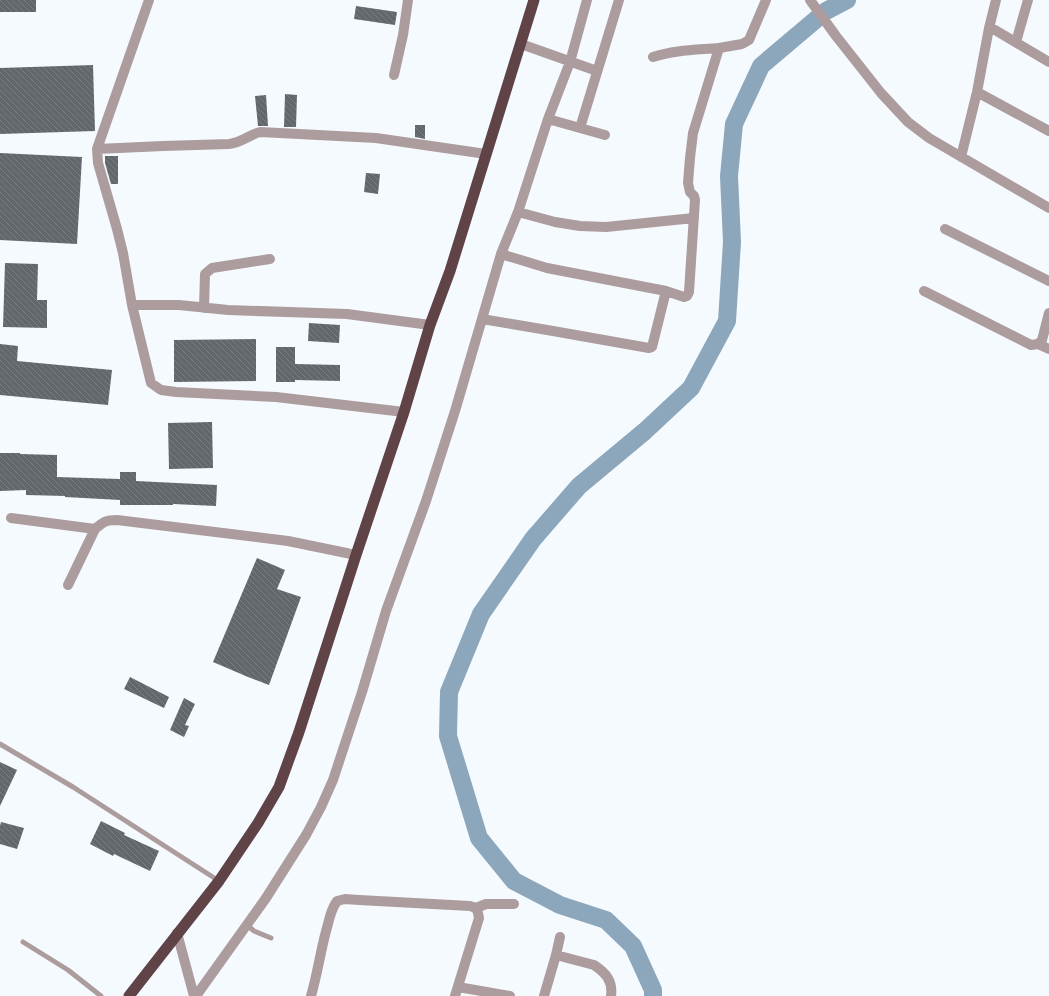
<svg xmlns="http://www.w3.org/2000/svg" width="1049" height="996" viewBox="0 0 1049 996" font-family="Mulish,sans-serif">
<defs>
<pattern id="building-back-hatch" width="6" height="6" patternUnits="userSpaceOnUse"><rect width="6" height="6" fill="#62676b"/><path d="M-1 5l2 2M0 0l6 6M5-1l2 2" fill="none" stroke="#797d80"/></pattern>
</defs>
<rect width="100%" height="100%" fill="#f5fafe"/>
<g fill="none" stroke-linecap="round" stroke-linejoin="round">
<!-- river -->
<path stroke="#8ca7bc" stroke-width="18" d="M 653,996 L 653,990 L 633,946 L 606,920 L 560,905 L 514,881 L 479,838 L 448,736 L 449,692 L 481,614 L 533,539 L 579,486 L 645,431 L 691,388 L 727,321 L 732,242 L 729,176 L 734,124 L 761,66 L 826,11 L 847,0"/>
</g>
<!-- building -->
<path fill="url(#building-back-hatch)" d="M 0,0 L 36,0 L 36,12 L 0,12 Z
M 356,6 L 397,12 L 395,25 L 354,19 Z
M 93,65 L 95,131 L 0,134 L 0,68 Z
M 285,94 L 297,95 L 296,127 L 284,127 Z
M 266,95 L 268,126 L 258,126 L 255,96 Z
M 415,125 L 425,125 L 425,139 L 415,137 Z
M 0,153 L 82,157 L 77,244 L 0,240 Z
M 105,156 L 118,156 L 118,184 L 111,184 L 105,163 Z
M 366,173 L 380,174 L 378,194 L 364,192 Z
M 5,263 L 38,264 L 37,300 L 47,300 L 47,328 L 3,327 Z
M 309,323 L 340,325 L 339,343 L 308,341 Z
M 256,339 L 256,381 L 174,382 L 174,340 Z
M 0,344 L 18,346 L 17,361 L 112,370 L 108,405 L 0,395 Z
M 276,347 L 295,347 L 295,364 L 340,365 L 340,381 L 295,380 L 295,382 L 276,382 Z
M 212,422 L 213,468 L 169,469 L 168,423 Z
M 0,453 L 20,453 L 20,454 L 57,455 L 57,477 L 120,479 L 120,472 L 136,472 L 136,481 L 217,485 L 216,506 L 173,504 L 173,505 L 120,505 L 120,500 L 65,497 L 65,496 L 26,495 L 26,490 L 0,491 Z
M 257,558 L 285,570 L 277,589 L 301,597 L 269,685 L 248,677 L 213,662 Z
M 130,677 L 169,697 L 164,708 L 124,689 Z
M 184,698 L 195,704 L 185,725 L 189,726 L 184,737 L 170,730 Z
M 0,762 L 17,770 L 0,806 Z
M 101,821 L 125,833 L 124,835 L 159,851 L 150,871 L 114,854 L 113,856 L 90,844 Z
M 1,822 L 24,828 L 17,849 L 0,844 L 0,826 Z"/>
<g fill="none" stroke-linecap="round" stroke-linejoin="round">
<!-- service -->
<path stroke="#ac9c9d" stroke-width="5" d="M 0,744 L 73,787 L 219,881
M 247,925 L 254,931 L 271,938
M 23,942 L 68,970 L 101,996"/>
<!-- minor -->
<path stroke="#ac9c9d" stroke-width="10" d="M 149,0 L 97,149 L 98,163 L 117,229 L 123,253 L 132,305 L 151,383 L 161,390 L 176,392 L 276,397 L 404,412
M 810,0 L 836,36 L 881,93 L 908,122 L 929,138 L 1049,208
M 989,28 L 996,0
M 1016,42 L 1028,0
M 521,44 L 597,71
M 653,57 C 674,50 696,50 719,48
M 394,75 L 403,35 L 408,0
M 977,92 L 1049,131
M 548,119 L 580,128
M 605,135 L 580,128 L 619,0
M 97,149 L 163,146 L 229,144 C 241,143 249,135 260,132 L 376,138 L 486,154
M 961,157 L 977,92 L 989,28 L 991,28 L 995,30 L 1049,62
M 518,212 L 555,222 L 580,226 L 606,227 L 694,218
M 945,229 L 1049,281
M 666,291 L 684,297 L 687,296 L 689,292 L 695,200 L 694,196 L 690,192 L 688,183 L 690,158 L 693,133 L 719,48 L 742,44 L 749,40 L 766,0
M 924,291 L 1029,344 L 1031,345 L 1038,344 L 1049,349
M 132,305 L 179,305 L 228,310 L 347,314 L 430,325
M 204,308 L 205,274 L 212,268 L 270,259
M 482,319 L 553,331 L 649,348 L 652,347 L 666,291 L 547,268 L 501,254
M 1038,344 L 1042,340 L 1049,313
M 11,518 L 95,529
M 68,585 L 95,529 C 103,522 106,520 117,520 L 288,541 L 356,555
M 177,933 L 194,996
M 556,955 L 594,965 C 606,973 613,981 611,996
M 458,987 L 510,996
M 196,996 L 266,898 L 306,835 L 321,807 L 333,780 L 362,692 L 386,611 L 426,501 L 455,411 L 501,254 L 518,212 L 548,119 L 570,62 L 587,0
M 311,996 C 318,972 321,947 328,924 C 330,915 332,908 337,901 L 345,899 L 359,900 L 470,906 L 476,908 L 486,904 L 514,904
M 455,996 L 479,918 L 478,913 L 476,908
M 544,996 L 556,955 L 560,937"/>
<!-- trunk -->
<path stroke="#604346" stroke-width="11" d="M 129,996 L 219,881 L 258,823 L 279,787 L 299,732 L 356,555 L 404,412 L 430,325 L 450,271 L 534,0"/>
</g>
</svg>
